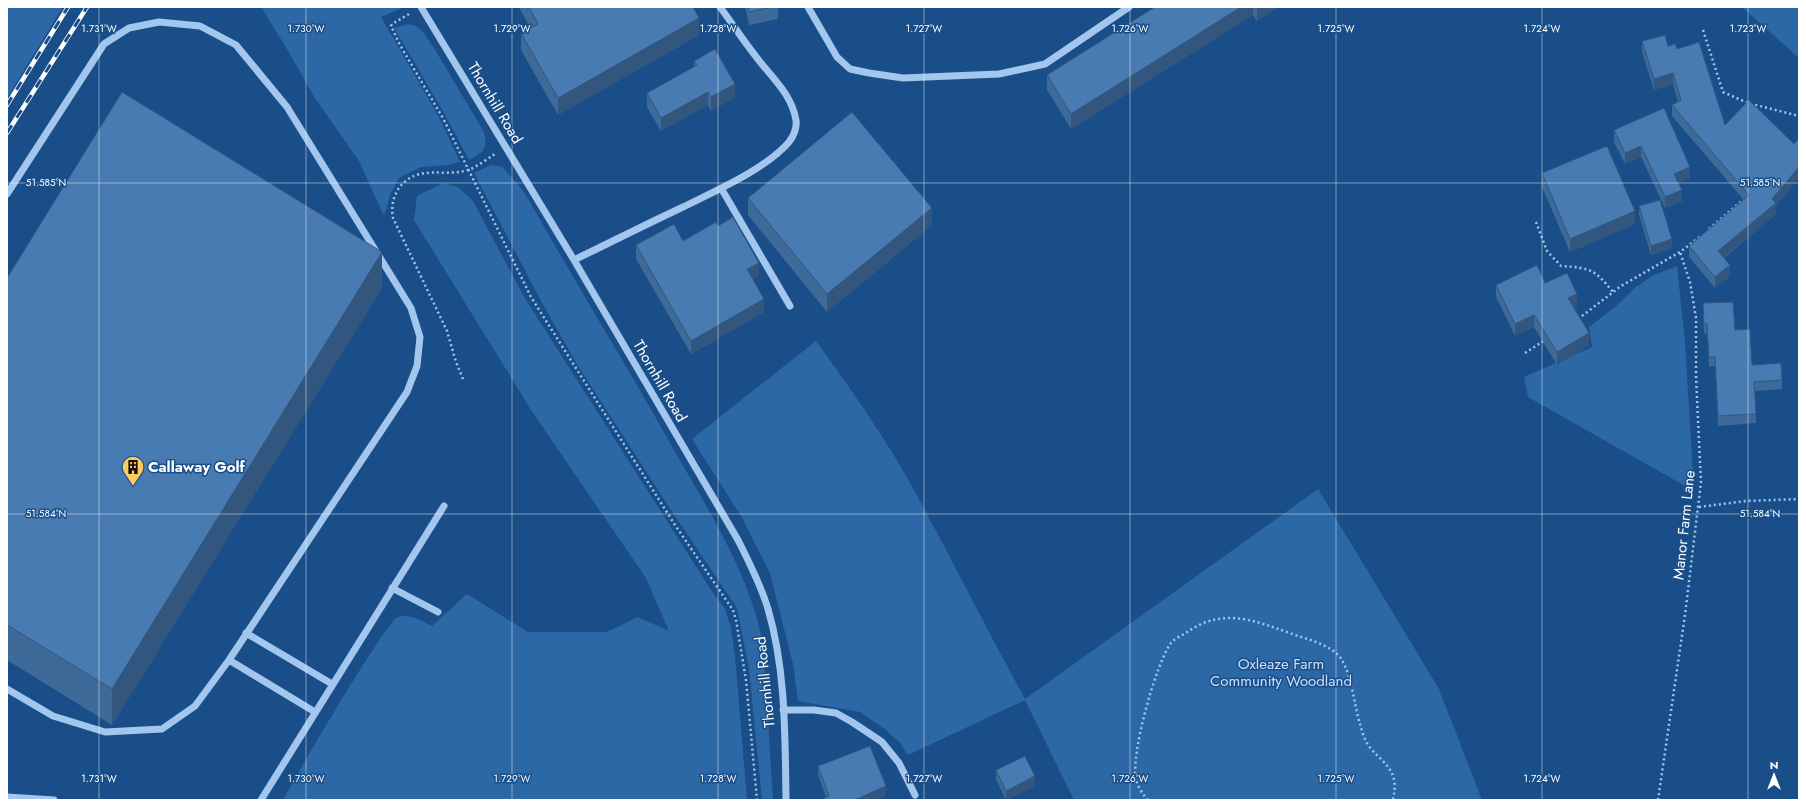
<svg xmlns="http://www.w3.org/2000/svg" width="1806" height="807" viewBox="0 0 1806 807" font-family="Jost,sans-serif">
<rect width="100%" height="100%" fill="#1a4e88"/>
<!-- green -->
<path fill="#2d68a6" d="M 7,7 L 63,7 L 7,98 Z
M 261,7 L 404,7 L 381,17 L 439,117 L 460,162 L 448,165 L 421,167 L 399,178 L 390,195 L 384,216 L 359,161 L 315,98 L 287,49 Z
M 1742,7 L 1799,7 L 1799,58 Z
M 408,24 L 416,26 L 423,32 L 434,48 L 484,132 C 488,150 483,152 469,160 L 443,111 L 394,28 Z
M 491,165 L 502,167 L 517,183 L 527,197 C 576,284 629,369 678,457 C 712,516 750,576 763,644 L 773,800 L 762,800 L 749,669 L 737,608 L 669,507 L 578,366 L 541,301 L 474,173 Z
M 443,183 L 458,187 L 473,201 L 524,297 L 711,590 L 725,609 L 731,628 L 735,656 L 747,800 L 283,800 C 294,779 386,621 398,617 C 409,613 421,621 432,626 L 467,594 L 528,632 L 607,632 L 638,617 L 669,631 L 646,578 L 533,413 L 414,220 L 417,196 Z
M 1677,266 L 1685,342 L 1694,491 L 1528,397 L 1524,377 L 1592,347 L 1589,327 L 1616,306 L 1636,287 L 1652,276 Z
M 816,341 C 854,393 890,445 920,501 C 956,567 989,634 1025,699 L 1318,489 L 1439,689 L 1482,800 L 1074,800 L 1025,700 L 908,755 L 900,743 L 885,729 L 860,712 L 798,701 L 793,664 L 770,573 L 741,516 L 692,439 Z"/>
<g fill="none" stroke-linecap="round" stroke-linejoin="round">
<!-- path -->
<path stroke="#a2c6ed" stroke-width="2.5" stroke-dasharray="2 3" stroke-linecap="butt" d="M 409,14 L 392,24 L 391,26 L 400,45 L 444,120 L 531,297 L 675,525 L 733,610 L 736,620 L 746,680 L 757,800
M 1703,30 L 1723,92 L 1748,103 L 1799,116
M 1536,222 L 1547,251 L 1561,266 C 1591,268 1594,269 1613,292
M 1709,229 L 1745,198
M 1578,319 L 1621,286 L 1680,252 L 1701,236
M 1525,353 L 1545,340
M 463,379 L 456,362 L 447,331 L 393,218 C 391,207 393,197 399,188 C 418,163 443,178 468,170 C 477,167 487,159 495,154
M 1699,507 L 1746,501 L 1799,499
M 1148,800 C 1143,795 1138,787 1136,780 C 1130,756 1156,663 1171,643 C 1174,639 1181,636 1186,633 C 1223,606 1256,621 1295,635 C 1308,639 1325,644 1336,653 C 1351,665 1354,706 1360,724 C 1362,732 1365,742 1371,749 C 1388,767 1399,772 1393,800
M 1658,800 L 1685,615 L 1701,482 L 1696,377 L 1696,318 L 1690,282 L 1680,252"/>
<!-- minor -->
<path stroke="#a2c6ed" stroke-width="7" d="M 421,7 L 574,260 L 738,540 C 749,562 761,585 768,609 C 786,670 785,737 786,800
M 808,7 L 837,57 L 850,69 L 869,73 L 903,78 L 999,74 L 1045,64 L 1129,7
M 721,188 L 790,306
M 7,194 L 104,44 L 129,28 L 159,22 L 200,26 L 236,45 L 287,107 L 411,308 L 420,337 L 417,366 L 407,392 L 229,660 L 195,706 L 162,729 L 105,732 L 53,716 L 7,689
M 574,260 C 611,242 647,224 683,207 C 715,191 766,169 789,142 C 794,136 797,127 796,120 C 791,92 769,75 754,54 C 742,39 732,23 720,7
M 392,588 L 438,612
M 246,633 L 332,684
M 229,660 L 315,712
M 783,710 L 814,710 L 836,713 L 852,722 L 882,742 L 899,763 L 915,795
M 7,797 L 54,800
M 261,800 L 444,506"/>
<!-- rail casing -->
<g stroke="#fff" stroke-width="4.5">
<path id="rail" d="M 7,105 L 68,7
M 7,133 L 87,7"/>
</g>
<!-- rail -->
<use href="#rail" stroke="#1a4e88" stroke-width="3" stroke-dasharray="9" stroke-linecap="butt"/>
</g>
<!-- wall -->
<path fill="#3d6a99" d="M 519,7 L 693,7 L 699,35 L 558,115 L 521,50 L 521,33 L 530,28 Z
M 745,7 L 778,7 L 778,19 L 749,25 Z
M 1155,7 L 1278,7 L 1257,21 L 1253,15 L 1071,129 L 1047,90 L 1047,75 Z
M 1642,41 L 1668,46 L 1677,49 L 1776,206 L 1776,214 L 1724,258 L 1730,276 L 1715,288 L 1689,257 L 1689,246 L 1744,200 L 1672,116 L 1672,105 L 1678,102 L 1673,84 L 1654,90 L 1642,52 Z
M 694,61 L 735,97 L 711,111 L 708,105 L 661,131 L 647,107 L 647,93 L 694,67 Z
M 1614,130 L 1690,167 L 1690,178 L 1679,183 L 1682,201 L 1665,208 L 1641,157 L 1625,164 L 1614,142 Z
M 1542,173 L 1635,224 L 1570,252 L 1542,187 Z
M 748,198 L 932,225 L 827,312 L 748,215 Z
M 1639,206 L 1672,248 L 1651,255 L 1639,215 Z
M 718,226 L 759,276 L 753,279 L 764,312 L 691,354 L 636,259 L 636,245 L 683,241 Z
M 7,278 L 382,288 L 112,725 L 7,660 Z
M 1545,283 L 1577,306 L 1574,308 L 1589,345 L 1557,365 L 1534,327 L 1515,336 L 1496,297 L 1496,285 Z
M 1703,303 L 1735,330 L 1752,365 L 1782,380 L 1782,389 L 1755,391 L 1756,423 L 1718,426 L 1715,366 L 1709,366 L 1707,333 L 1704,334 Z
M 818,766 L 886,795 L 876,800 L 824,800 L 824,798 L 826,797 L 818,775 Z
M 996,770 L 1035,786 L 1006,800 L 996,779 Z"/>
<!-- shaded-wall -->
<path fill="#32567d" d="M 1241,7 L 1253,7 L 1253,15 L 1071,129 L 1071,114 Z
M 1257,7 L 1278,7 L 1257,21 Z
M 699,18 L 699,35 L 558,115 L 558,98 Z
M 1673,73 L 1673,84 L 1654,90 L 1654,79 Z
M 735,84 L 735,97 L 711,111 L 711,97 Z
M 708,92 L 708,105 L 661,131 L 661,118 Z
M 1641,146 L 1641,157 L 1625,164 L 1625,153 Z
M 1690,167 L 1690,178 L 1674,185 L 1674,174 Z
M 1799,167 L 1799,178 L 1776,206 L 1776,214 L 1718,262 L 1718,251 L 1772,199 Z
M 1682,190 L 1682,201 L 1665,208 L 1665,197 Z
M 932,208 L 932,225 L 827,312 L 827,294 Z
M 1635,211 L 1635,224 L 1570,252 L 1570,239 Z
M 1672,239 L 1672,248 L 1651,255 L 1651,246 Z
M 382,252 L 382,288 L 112,725 L 112,689 Z
M 759,263 L 759,276 L 747,283 L 747,269 Z
M 1730,265 L 1730,276 L 1715,288 L 1715,277 Z
M 1577,294 L 1577,306 L 1568,311 L 1568,298 Z
M 764,299 L 764,312 L 691,354 L 691,341 Z
M 1534,315 L 1534,327 L 1515,336 L 1515,324 Z
M 1589,333 L 1589,345 L 1557,365 L 1557,352 Z
M 1035,776 L 1035,786 L 1006,800 L 1006,791 Z
M 886,786 L 886,795 L 876,800 L 855,800 Z"/>
<!-- building -->
<path fill="#477bb2" stroke="#32567d" d="M 529,7 L 693,7 L 699,18 L 558,98 L 521,33 L 538,24 Z
M 748,7 L 772,7 L 749,12 Z
M 1155,7 L 1241,7 L 1071,114 L 1047,75 Z
M 1665,35 L 1668,46 L 1675,44 L 1677,49 L 1699,42 L 1725,125 L 1749,100 L 1794,144 L 1799,138 L 1799,167 L 1772,199 L 1776,203 L 1718,251 L 1730,265 L 1715,277 L 1689,246 L 1749,195 L 1672,105 L 1681,100 L 1673,73 L 1654,79 L 1642,41 Z
M 715,49 L 735,84 L 711,97 L 708,92 L 661,118 L 647,93 L 697,65 L 694,61 Z
M 122,92 L 382,252 L 112,689 L 7,625 L 7,278 Z
M 1664,108 L 1690,167 L 1674,174 L 1682,190 L 1665,197 L 1641,146 L 1625,153 L 1614,130 Z
M 852,112 L 932,208 L 827,294 L 748,198 Z
M 1607,146 L 1635,211 L 1570,239 L 1542,173 Z
M 1660,200 L 1672,239 L 1651,246 L 1639,206 Z
M 733,217 L 759,263 L 747,269 L 764,299 L 691,341 L 636,245 L 674,224 L 683,241 L 716,222 L 718,226 Z
M 1537,265 L 1545,283 L 1567,273 L 1577,294 L 1568,298 L 1589,333 L 1557,352 L 1534,315 L 1515,324 L 1496,285 Z
M 1733,302 L 1735,330 L 1750,329 L 1752,365 L 1781,363 L 1782,380 L 1754,382 L 1756,414 L 1718,416 L 1715,357 L 1709,357 L 1707,324 L 1704,324 L 1703,303 Z
M 870,746 L 886,786 L 855,800 L 825,800 L 824,798 L 829,796 L 818,766 Z
M 1025,756 L 1035,776 L 1006,791 L 996,770 Z"/>
<!-- ticks -->
<path fill="none" stroke="#fff" stroke-width="1" stroke-opacity="0.45" d="M 99,7 L 99,800M 306,7 L 306,800M 512,7 L 512,800M 718,7 L 718,800M 924,7 L 924,800M 1130,7 L 1130,800M 1336,7 L 1336,800M 1542,7 L 1542,800M 1748,7 L 1748,800M 7,183 L 1799,183M 7,514 L 1799,514"/>
<!-- icons -->
<defs>
<g id="building-pin" transform="scale(1.15)"><path d="M0 17L-7.5 6A9.5 9.5 0 1 1 7.5 6Z" fill="#ffcb5e" stroke="#1a4e88"/><path d="M-4-6H4V6H1V3H-1V6H-4ZM-2.5-4.3h1.7v1.8h-1.7ZM.8-4.3h1.7v1.8H.8ZM-2.5-1h1.7V.8h-1.7ZM.8-1h1.7V.8H.8Z" fill="#111"/></g>
</defs>
<g fill-rule="evenodd">
<use href="#building-pin" x="133" y="467"/>
</g>
<g text-anchor="middle" stroke-width="3" stroke-linejoin="round" paint-order="stroke">
<!-- street labels -->
<g font-size="15" fill="#fff" stroke="#1a4e88">
<text transform="translate(495 103) rotate(59)" y="5">Thornhill Road</text>
<text transform="translate(660 381) rotate(60)" y="5">Thornhill Road</text>
<text transform="translate(1684 525) rotate(-84)" y="5">Manor Farm Lane</text>
<text transform="translate(765 682) rotate(-96)" y="5">Thornhill Road</text>
</g>
<!-- poi labels -->
<g font-size="15" font-weight="bold" fill="#fff" stroke="#1a4e88" text-anchor="start">
<text x="148" y="472">Callaway Golf</text>
</g>
<!-- park labels -->
<g font-size="15" fill="#c8e0f9" stroke="#1a4e88">
<text x="1281" y="669">Oxleaze Farm<tspan x="1281" dy="17">Community Woodland</tspan></text>
</g>
</g>
<g font-size="10" text-anchor="middle" fill="#fff" stroke="#1a4e88" stroke-width="3" stroke-linejoin="round" paint-order="stroke">
<text x="99" y="32">1.731°W</text>
<text x="306" y="32">1.730°W</text>
<text x="512" y="32">1.729°W</text>
<text x="718" y="32">1.728°W</text>
<text x="924" y="32">1.727°W</text>
<text x="1130" y="32">1.726°W</text>
<text x="1336" y="32">1.725°W</text>
<text x="1542" y="32">1.724°W</text>
<text x="1748" y="32">1.723°W</text>
<text x="46" y="186">51.585°N</text>
<text x="1760" y="186">51.585°N</text>
<text x="46" y="517">51.584°N</text>
<text x="1760" y="517">51.584°N</text>
<text x="99" y="782">1.731°W</text>
<text x="306" y="782">1.730°W</text>
<text x="512" y="782">1.729°W</text>
<text x="718" y="782">1.728°W</text>
<text x="924" y="782">1.727°W</text>
<text x="1130" y="782">1.726°W</text>
<text x="1336" y="782">1.725°W</text>
<text x="1542" y="782">1.724°W</text>
</g>
<!-- border -->
<rect width="1806" height="807" fill="none" stroke="#ffffff" stroke-width="16"/>
<!-- north arrow -->
<g transform="translate(1774 775)" stroke="#1a4e88" stroke-width="3" paint-order="stroke">
<path d="M0-3L7 15L0 10L-7 15Z" fill="#ffffff"/>
<text y="-6" font-size="11" font-weight="bold" text-anchor="middle" fill="#ffffff">N</text>
</g>
</svg>
